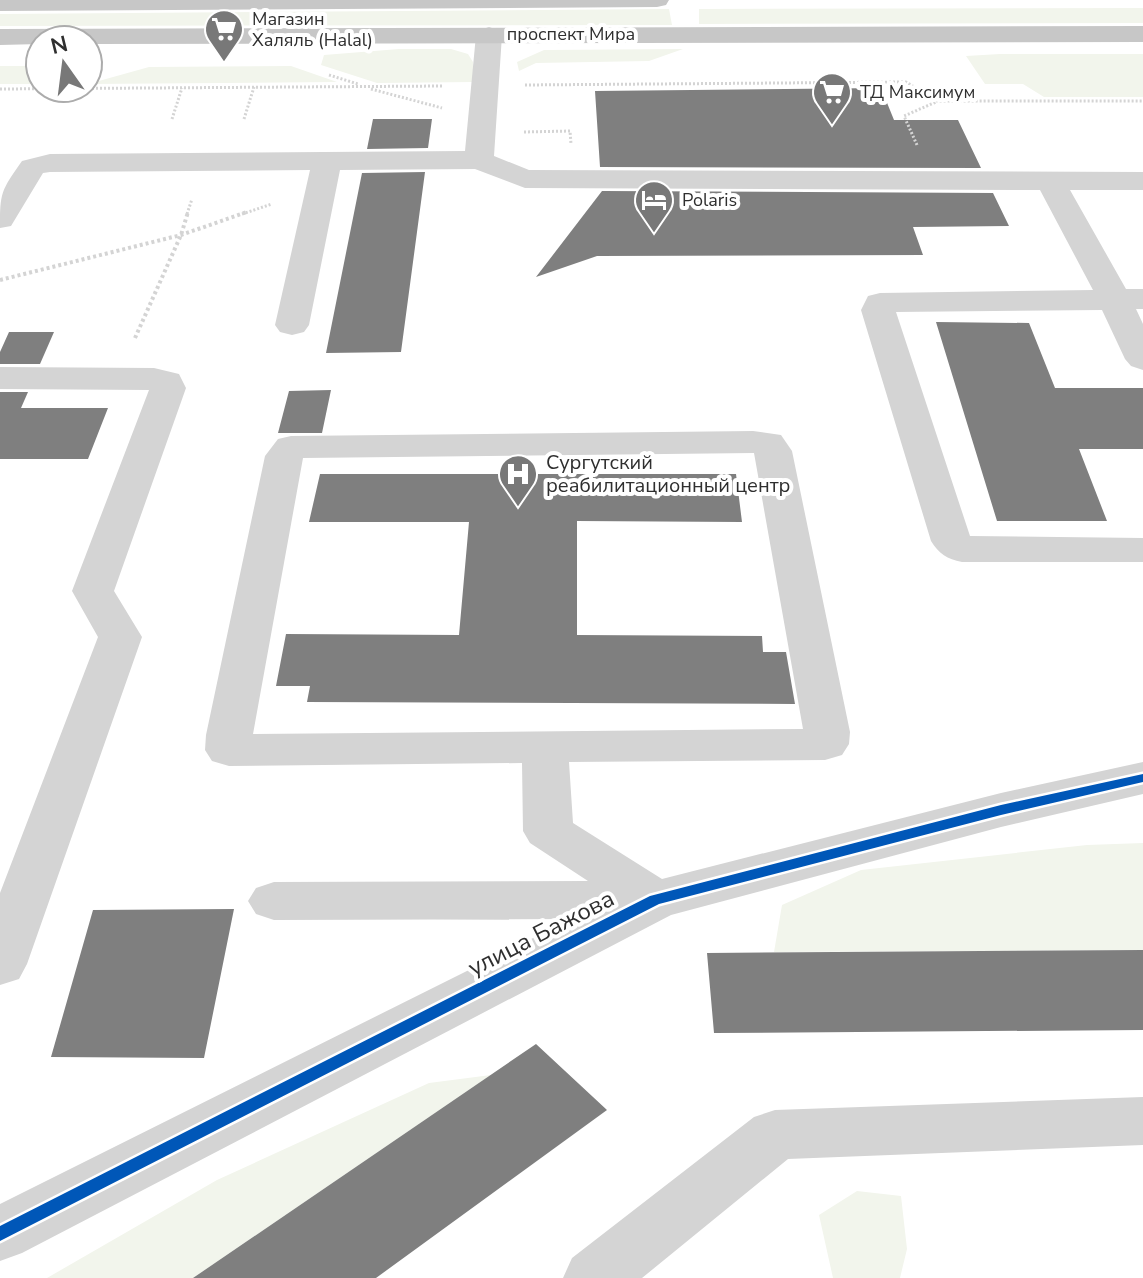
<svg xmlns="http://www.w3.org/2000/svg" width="1143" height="1278" viewBox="0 0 1143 1278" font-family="'Nunito Sans',sans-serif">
<rect width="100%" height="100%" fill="#fff"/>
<!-- green -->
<path fill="#f2f5ec" d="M 1143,8 L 1143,23 L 699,24 L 699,9 Z
M 669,9 L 672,25 L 0,26 L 0,14 Z
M 399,49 L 451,49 L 468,54 L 473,62 L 474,82 L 377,83 L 321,65 L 324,55 Z
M 683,49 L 649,61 L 536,63 L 519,71 L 517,62 L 544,50 Z
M 1000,54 L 1143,54 L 1143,97 L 1044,97 L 1023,84 L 985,84 L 966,56 Z
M 0,66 L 40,66 L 40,84 L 0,84 Z
M 291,66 L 337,82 L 88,84 L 149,67 Z
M 1143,843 L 1143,950 L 774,952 L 782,905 L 861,870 L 1087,845 Z
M 491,1075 L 193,1278 L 47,1278 L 217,1180 L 429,1083 Z
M 857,1191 L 901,1196 L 907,1249 L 900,1278 L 833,1278 L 819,1215 Z"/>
<!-- building -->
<path fill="#7f7f7f" d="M 881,88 L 894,120 L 958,120 L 981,168 L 600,167 L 595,91 Z
M 373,119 L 432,119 L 428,148 L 367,149 Z
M 425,172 L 401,352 L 326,353 L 362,173 Z
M 602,191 L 993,193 L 1009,226 L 913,227 L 923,255 L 597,256 L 536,277 Z
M 936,322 L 1029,323 L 1055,388 L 1143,388 L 1143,449 L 1079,449 L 1107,521 L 997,521 Z
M 9,332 L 54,332 L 40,364 L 0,364 L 0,352 Z
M 331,390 L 322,433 L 278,433 L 289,391 Z
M 0,392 L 28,392 L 21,408 L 108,408 L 88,459 L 0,459 Z
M 320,474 L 736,474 L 742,522 L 577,521 L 577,635 L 762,636 L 763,652 L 786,652 L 795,704 L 307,702 L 310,686 L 276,686 L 286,634 L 459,635 L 469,522 L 309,522 Z
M 234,909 L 204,1058 L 51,1057 L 93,910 Z
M 1143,950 L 1143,1030 L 714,1033 L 707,953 Z
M 536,1044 L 607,1110 L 376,1278 L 193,1278 Z"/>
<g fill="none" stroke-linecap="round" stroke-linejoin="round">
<!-- path-far1 -->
<path stroke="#d4d4d4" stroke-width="3" stroke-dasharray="2 2" stroke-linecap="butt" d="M 329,75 L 358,84
M 525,85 L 906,82 L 937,101 L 1143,101
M 0,89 L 443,86
M 371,89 L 442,108
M 172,119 L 182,88
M 244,119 L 254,87
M 524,132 L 570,131 L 571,144
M 917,145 L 904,116 L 936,102
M 187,214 L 192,199
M 242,214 L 272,204"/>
<!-- path -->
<path stroke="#d4d4d4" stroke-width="4" stroke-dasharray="3 3" stroke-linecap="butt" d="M 0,280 L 181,235 L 247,212
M 135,338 L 181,235 L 188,212"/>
<!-- minor -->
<path fill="#d4d4d4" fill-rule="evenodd" d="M 489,27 L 498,30 L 502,35 L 494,156 L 529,170 L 1143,172 L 1143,190 L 1070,190 L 1126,289 L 1143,289 L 1143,309 L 1136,309 L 1143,324 L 1143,370 L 1131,366 L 1125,359 L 1102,310 L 896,312 L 970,536 L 1143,538 L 1143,562 L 962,562 C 947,559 939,554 931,541 L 861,310 L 868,296 L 880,293 L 1093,290 L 1040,190 L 525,188 L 475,169 L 340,170 L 309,325 L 304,332 L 292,335 L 280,332 L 275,325 L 310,170 L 50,172 L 43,173 L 11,226 L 0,228 C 0,192 1,191 22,161 L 50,154 L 465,151 L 476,35 L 480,30 Z
M 0,367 L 154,368 L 179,374 L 186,388 L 114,591 L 142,637 L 27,964 L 19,979 L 0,985 L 0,893 L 98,637 L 72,591 L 149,390 L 0,389 Z
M 753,431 L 781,435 L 792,451 L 850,732 L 849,744 L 842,755 L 825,760 L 569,762 L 573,823 L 662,879 L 1001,793 L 1143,762 L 1143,794 L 1001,827 L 671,915 L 22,1253 L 0,1261 L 0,1204 L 571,919 L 274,920 L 256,914 L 248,901 L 256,888 L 274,882 L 588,881 L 530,843 L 523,831 L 522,763 L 229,766 L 212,761 L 205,750 L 206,735 L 265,456 L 278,439 L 291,436 ZM 754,453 L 803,729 L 253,734 L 303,458 Z
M 1143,1097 L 1143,1145 L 788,1159 L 642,1278 L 563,1278 L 572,1258 L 754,1117 L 775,1110 Z"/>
<!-- major -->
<path fill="#c7c7c7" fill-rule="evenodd" d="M 0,0 L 669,0 L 666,5 L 657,7 L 0,11 Z
M 1143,26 L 1143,42 L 88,44 L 88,40 L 40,40 L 40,44 L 0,45 L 0,29 Z"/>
<!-- cycleway casing -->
<g stroke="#fff" stroke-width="5">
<path id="cycleway" d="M 1143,774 L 1143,782 L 1001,815 L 659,904 L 0,1241 L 0,1226 L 650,896 L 1001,805 Z"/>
</g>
<!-- cycleway -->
<use href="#cycleway" fill="#0057b8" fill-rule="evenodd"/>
</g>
<!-- icons -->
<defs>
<g id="supermarket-pin" transform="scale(2)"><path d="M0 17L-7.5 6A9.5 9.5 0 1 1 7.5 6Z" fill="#787878" stroke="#fff"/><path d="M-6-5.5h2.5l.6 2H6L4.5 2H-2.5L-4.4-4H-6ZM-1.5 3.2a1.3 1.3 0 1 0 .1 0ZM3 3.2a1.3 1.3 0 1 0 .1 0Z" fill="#fff"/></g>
<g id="hotel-pin" transform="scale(2)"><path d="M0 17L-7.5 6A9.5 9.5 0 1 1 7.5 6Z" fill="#787878" stroke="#fff"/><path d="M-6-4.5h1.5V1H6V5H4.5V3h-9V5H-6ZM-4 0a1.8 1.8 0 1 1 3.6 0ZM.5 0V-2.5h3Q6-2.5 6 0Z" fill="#fff"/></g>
<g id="hospital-pin" transform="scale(2)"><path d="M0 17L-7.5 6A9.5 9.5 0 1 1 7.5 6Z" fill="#787878" stroke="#fff"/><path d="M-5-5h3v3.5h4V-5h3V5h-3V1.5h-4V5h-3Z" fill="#fff"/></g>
</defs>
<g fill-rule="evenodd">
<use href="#supermarket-pin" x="224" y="29"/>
<use href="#supermarket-pin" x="832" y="92"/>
<use href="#hotel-pin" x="654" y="200"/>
<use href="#hospital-pin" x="518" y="474"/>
</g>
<g text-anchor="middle" stroke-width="8" stroke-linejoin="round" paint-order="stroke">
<!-- far-poi labels -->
<g font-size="18" fill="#2f2f2f" stroke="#fff" text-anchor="start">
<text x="252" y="25">Магазин<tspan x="252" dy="21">Халяль (Halal)</tspan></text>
<text x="860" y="98">ТД Максимум</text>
<text x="682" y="206">Polaris</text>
</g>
<!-- far-street labels -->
<g font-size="18" fill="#2f2f2f" stroke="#fff">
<text x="571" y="40">проспект Мира</text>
</g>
<!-- poi labels -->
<g font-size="20" fill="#2f2f2f" stroke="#fff" text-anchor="start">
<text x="546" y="469">Сургутский<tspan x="546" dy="23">реабилитационный центр</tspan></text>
</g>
<!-- near-street labels -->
<g font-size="24" fill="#2f2f2f" stroke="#fff">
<text transform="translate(541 933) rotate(-27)" y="8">улица Бажова</text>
</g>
</g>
<!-- north arrow -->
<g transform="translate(64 64) rotate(346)"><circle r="38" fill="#ffffff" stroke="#acacac" stroke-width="2"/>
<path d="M0-6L14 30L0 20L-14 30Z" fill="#787878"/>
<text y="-12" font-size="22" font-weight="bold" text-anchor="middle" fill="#2f2f2f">N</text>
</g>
</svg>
